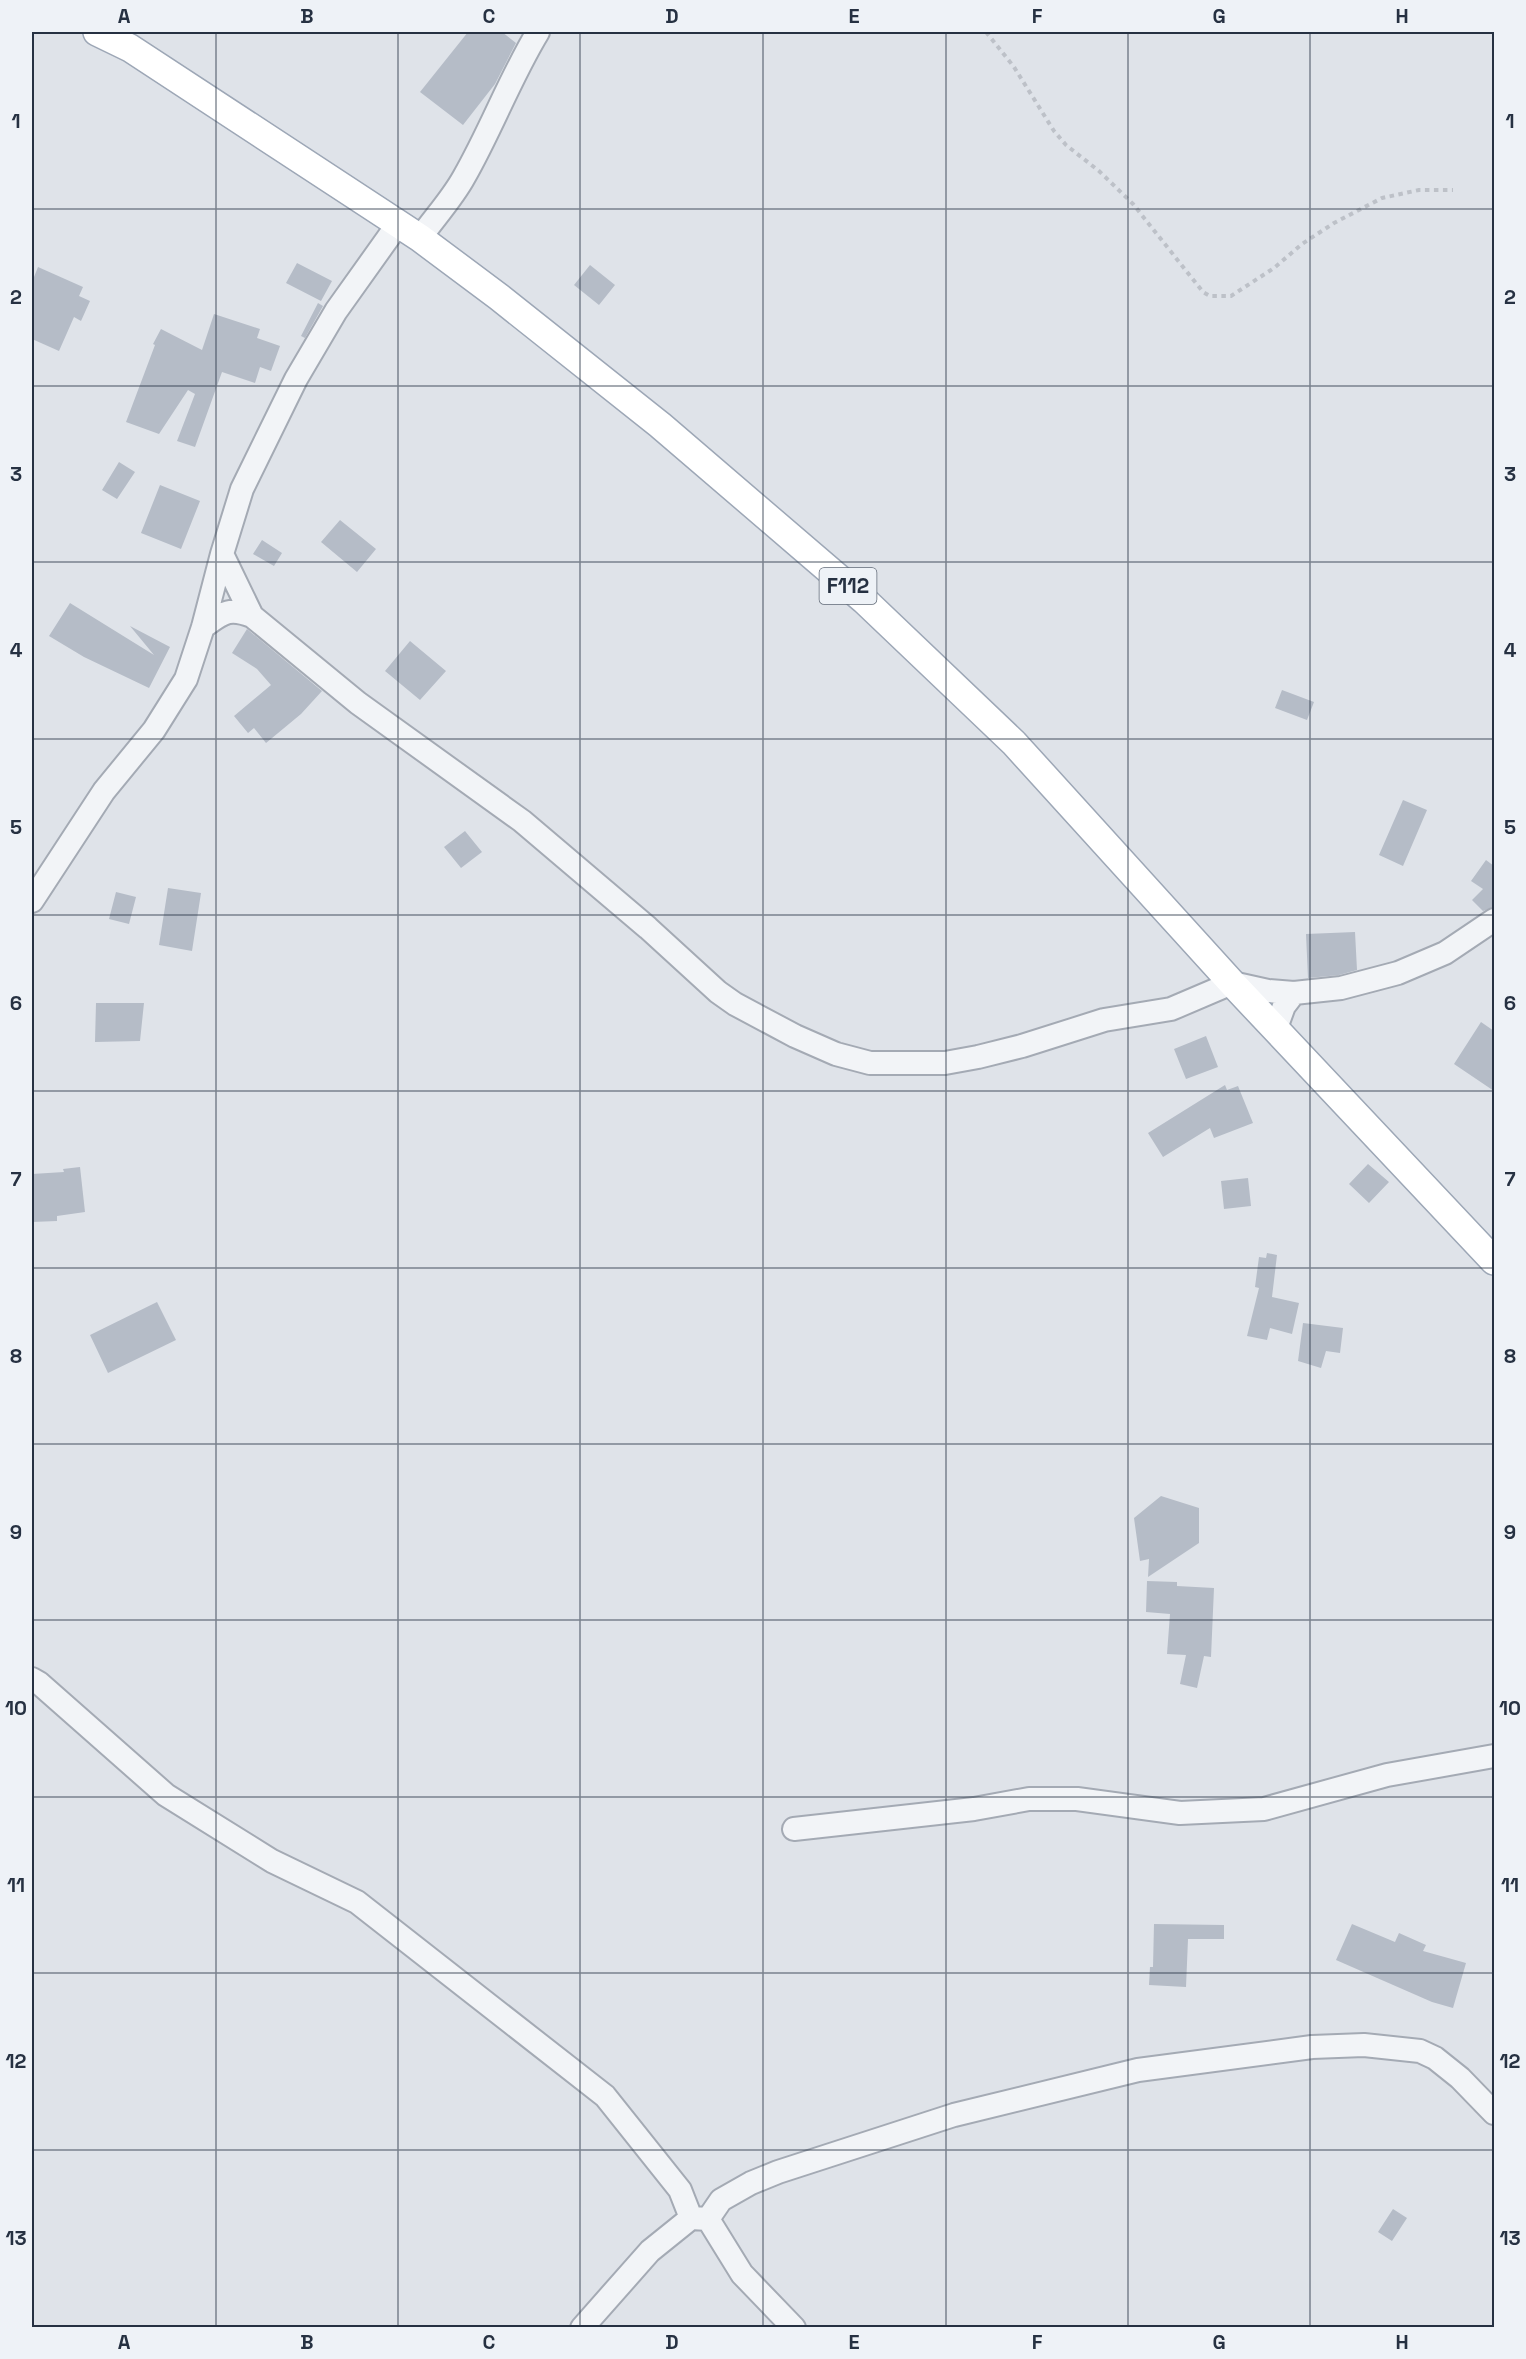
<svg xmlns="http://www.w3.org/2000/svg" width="1526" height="2359" viewBox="0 0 1526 2359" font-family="'Space Grotesk',sans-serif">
<rect width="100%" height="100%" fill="#dfe3e9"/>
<!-- building -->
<path fill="#b5bcc7" d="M 468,32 L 502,32 L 516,43 L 495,84 L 463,125 L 420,92 Z
M 297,263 L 332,281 L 321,301 L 286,283 Z
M 590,265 L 615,285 L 599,305 L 574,285 Z
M 38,267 L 83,287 L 79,296 L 90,301 L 81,321 L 74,317 L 59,351 L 32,339 L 32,282 Z
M 318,303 L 323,306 L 305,338 L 301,336 Z
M 214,314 L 260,329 L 257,338 L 280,346 L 271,371 L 260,367 L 255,383 L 222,372 L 195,447 L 177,441 L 195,394 L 188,390 L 159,434 L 126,422 L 155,345 L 153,344 L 161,329 L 202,350 Z
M 119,462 L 135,472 L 117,499 L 102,490 Z
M 160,485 L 200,501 L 181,549 L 141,533 Z
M 340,520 L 376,549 L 357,572 L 321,542 Z
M 262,540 L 282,553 L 274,566 L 253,554 Z
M 70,603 L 154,655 L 130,626 L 170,647 L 149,688 L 84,657 L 49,636 Z
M 247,629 L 322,691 L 301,714 L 266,743 L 254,728 L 248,733 L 234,716 L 271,685 L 257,669 L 232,653 Z
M 410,641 L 446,671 L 420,700 L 385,671 Z
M 1282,690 L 1314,702 L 1307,720 L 1275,708 Z
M 1403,800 L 1427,810 L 1403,866 L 1379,855 Z
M 465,831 L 482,852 L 461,868 L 444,847 Z
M 1486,860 L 1494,866 L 1494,907 L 1483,911 L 1472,900 L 1483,889 L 1471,881 Z
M 168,888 L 201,893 L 192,951 L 159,945 Z
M 116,892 L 136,897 L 129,924 L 109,919 Z
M 1355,932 L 1357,970 L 1339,975 L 1308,978 L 1306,934 Z
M 96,1003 L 144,1003 L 140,1041 L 95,1042 Z
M 1481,1022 L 1494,1031 L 1494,1091 L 1454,1064 Z
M 1206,1036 L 1218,1067 L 1186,1079 L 1174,1049 Z
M 1225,1085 L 1227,1090 L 1238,1086 L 1253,1123 L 1214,1138 L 1210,1128 L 1163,1157 L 1148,1133 Z
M 1368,1164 L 1389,1182 L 1369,1203 L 1349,1184 Z
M 80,1167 L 85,1212 L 57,1216 L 57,1221 L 32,1222 L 32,1174 L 64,1172 L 63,1169 Z
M 1248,1178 L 1251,1206 L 1224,1209 L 1221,1181 Z
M 1267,1253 L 1277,1255 L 1272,1297 L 1299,1303 L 1292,1334 L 1270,1328 L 1267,1340 L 1247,1336 L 1259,1288 L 1255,1287 L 1259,1257 L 1266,1258 Z
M 157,1302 L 176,1340 L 108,1373 L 90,1335 Z
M 1303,1323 L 1343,1328 L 1340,1353 L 1326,1351 L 1321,1368 L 1298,1361 Z
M 1161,1496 L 1199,1508 L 1199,1543 L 1148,1577 L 1149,1559 L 1140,1561 L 1134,1518 Z
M 1147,1581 L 1177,1582 L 1177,1586 L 1214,1588 L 1211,1657 L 1204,1656 L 1197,1688 L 1180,1684 L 1186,1655 L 1167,1654 L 1170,1614 L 1146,1612 Z
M 1154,1924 L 1224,1925 L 1224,1939 L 1188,1939 L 1186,1987 L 1149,1985 L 1150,1967 L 1153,1967 Z
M 1352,1924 L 1395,1942 L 1399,1933 L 1426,1945 L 1423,1951 L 1466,1963 L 1453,2008 L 1432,2002 L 1336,1960 Z
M 1393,2209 L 1407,2218 L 1392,2241 L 1378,2232 Z"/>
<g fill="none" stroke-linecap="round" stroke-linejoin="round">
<!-- minor casing -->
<g stroke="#a4aab4" stroke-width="26">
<path id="minor" d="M 420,238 C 434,218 452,199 464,177 C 491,130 510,78 538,32
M 222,554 L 252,616
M 203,627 C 223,613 228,607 252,616 L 358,703 L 522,821 L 648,928 L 718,992 L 735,1004 L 795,1036 L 836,1054 L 870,1063 L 945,1063 L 978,1057 L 1022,1046 L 1104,1020 L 1171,1009 L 1232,983 L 1268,991 L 1294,993 L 1341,988 L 1398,973 L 1445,953 L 1494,920
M 32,901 L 104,791 L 154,730 L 186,679 L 203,627 L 222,554 L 242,489 L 296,379 L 336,311 L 398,224
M 1276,1028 L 1284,1006 L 1294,993
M 32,1679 L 39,1683 L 166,1795 L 272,1861 L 357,1902 L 605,2096 L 680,2190 L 691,2218 L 650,2251 L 582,2328
M 794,1829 L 974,1809 L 1029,1799 L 1077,1799 L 1180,1813 L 1264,1809 L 1387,1775 L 1494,1756
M 691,2218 L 708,2219 L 721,2200 L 751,2183 L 778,2172 L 954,2115 L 1138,2070 L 1312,2047 L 1364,2045 L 1420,2051 L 1435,2058 L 1460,2078 L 1494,2113
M 708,2219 L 742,2274 L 794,2328"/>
</g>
<!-- major casing -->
<g stroke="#9da7b6" stroke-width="30">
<path id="major" d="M 97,32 L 130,48 L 420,238 L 499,297 L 660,425 L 864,600 L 1014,743 L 1232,983 L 1494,1261"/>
</g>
<!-- path -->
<path stroke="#bdc1c8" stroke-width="4" stroke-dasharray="4.5 4.5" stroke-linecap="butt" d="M 986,32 L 1014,67 L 1054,131 L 1066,145 L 1099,171 L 1133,204 L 1203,292 L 1210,296 L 1231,296 L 1274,268 L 1302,244 L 1334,223 L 1382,198 L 1419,190 L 1453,190"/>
<!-- minor -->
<use href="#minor" stroke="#f2f4f7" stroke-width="22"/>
<!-- major -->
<use href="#major" stroke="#fff" stroke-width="27"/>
</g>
<!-- grid -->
<path fill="none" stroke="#263142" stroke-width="1.5" stroke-opacity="0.55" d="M 216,32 L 216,2328M 398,32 L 398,2328M 580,32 L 580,2328M 763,32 L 763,2328M 946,32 L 946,2328M 1128,32 L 1128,2328M 1310,32 L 1310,2328M 32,209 L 1494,209M 32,386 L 1494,386M 32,562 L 1494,562M 32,739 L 1494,739M 32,915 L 1494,915M 32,1091 L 1494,1091M 32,1268 L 1494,1268M 32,1444 L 1494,1444M 32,1620 L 1494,1620M 32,1797 L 1494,1797M 32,1973 L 1494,1973M 32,2150 L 1494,2150"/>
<g text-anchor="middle" stroke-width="4.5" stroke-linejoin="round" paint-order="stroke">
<!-- shield labels -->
<rect fill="#eef2f7" stroke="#626b78" stroke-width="1.5" x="819.5" y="568" width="57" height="36" rx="4.5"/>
<g font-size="21" font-weight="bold" fill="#263142">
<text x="848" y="593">F112</text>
</g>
</g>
<!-- border -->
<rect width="1526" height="2359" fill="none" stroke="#eef2f7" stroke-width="66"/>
<rect x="33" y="33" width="1460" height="2293" fill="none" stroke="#263142" stroke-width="2"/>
<g font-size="20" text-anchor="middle" font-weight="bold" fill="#263142">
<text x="124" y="23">A</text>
<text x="307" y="23">B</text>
<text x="489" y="23">C</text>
<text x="672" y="23">D</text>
<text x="854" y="23">E</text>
<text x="1037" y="23">F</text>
<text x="1219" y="23">G</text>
<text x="1402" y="23">H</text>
<text x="16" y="128">1</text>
<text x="1510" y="128">1</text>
<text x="16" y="304">2</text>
<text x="1510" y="304">2</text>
<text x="16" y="481">3</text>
<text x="1510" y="481">3</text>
<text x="16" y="657">4</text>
<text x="1510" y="657">4</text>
<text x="16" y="834">5</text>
<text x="1510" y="834">5</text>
<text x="16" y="1010">6</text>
<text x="1510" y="1010">6</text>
<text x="16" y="1186">7</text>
<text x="1510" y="1186">7</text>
<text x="16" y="1363">8</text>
<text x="1510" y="1363">8</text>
<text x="16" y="1539">9</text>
<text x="1510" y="1539">9</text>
<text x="16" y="1715">10</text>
<text x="1510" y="1715">10</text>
<text x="16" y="1892">11</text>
<text x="1510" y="1892">11</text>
<text x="16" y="2068">12</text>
<text x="1510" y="2068">12</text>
<text x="16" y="2245">13</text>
<text x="1510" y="2245">13</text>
<text x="124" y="2349">A</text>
<text x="307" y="2349">B</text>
<text x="489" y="2349">C</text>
<text x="672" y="2349">D</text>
<text x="854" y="2349">E</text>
<text x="1037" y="2349">F</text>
<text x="1219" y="2349">G</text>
<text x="1402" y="2349">H</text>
</g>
</svg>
